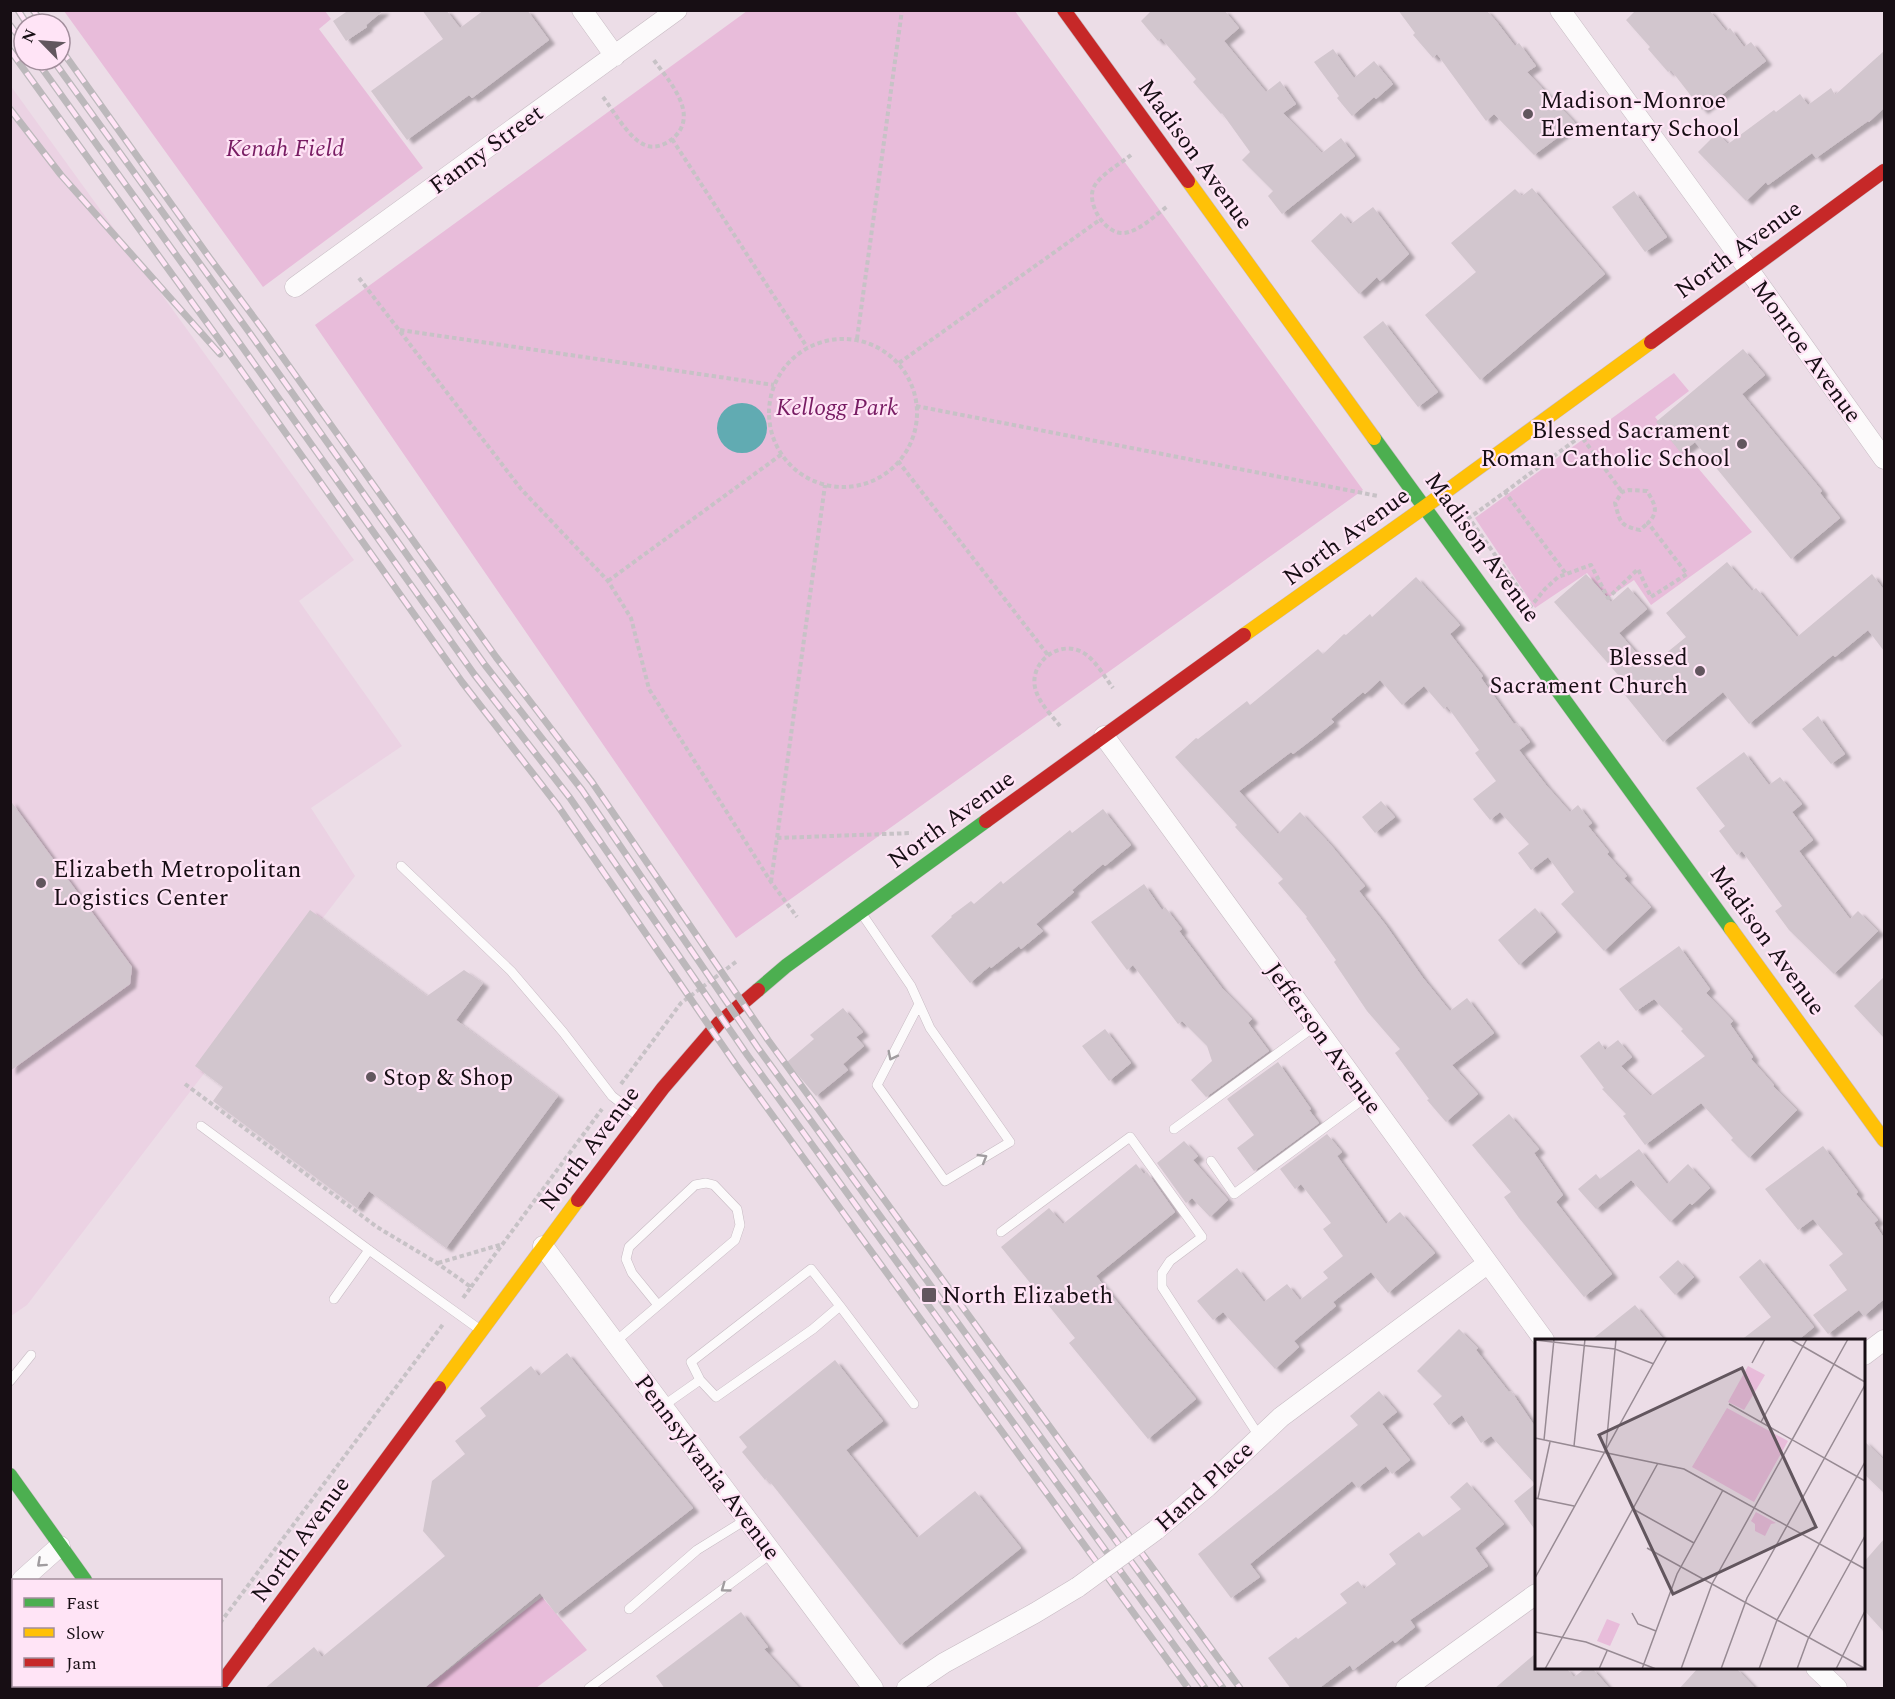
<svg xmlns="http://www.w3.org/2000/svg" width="1895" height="1699" viewBox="0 0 1895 1699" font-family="Spectral,serif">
<defs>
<filter id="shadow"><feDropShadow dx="6" dy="4" stdDeviation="1.5" flood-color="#0004"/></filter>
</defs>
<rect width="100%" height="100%" fill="#ecdde7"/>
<!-- built -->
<path fill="#ebd2e3" d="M 10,85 L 354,560 L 299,601 L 402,746 L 311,808 L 355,876 L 27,1305 L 11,1316 Z"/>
<!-- green -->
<path fill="#e8bcda" d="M 64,11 L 325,11 L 331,19 L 319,29 L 423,168 L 263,287 Z
M 747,11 L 1015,11 L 1363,490 L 736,938 L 315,325 Z
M 1674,373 L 1689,391 L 1655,417 L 1752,532 L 1651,605 L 1634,580 L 1608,598 L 1587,573 L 1535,608 L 1475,518 Z
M 542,1597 L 587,1650 L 536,1688 L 425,1688 Z"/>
<!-- water -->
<path fill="#61abb2" d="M717 428a25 25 0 1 1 50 0a25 25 0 1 1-50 0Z"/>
<!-- building -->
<path fill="#d2c6ce" filter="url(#shadow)" d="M 349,10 L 384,10 L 366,25 L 367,27 L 346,41 L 333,21 Z
M 422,10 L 446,10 L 460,28 L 484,10 L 527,10 L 549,40 L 472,98 L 469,95 L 407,140 L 371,91 L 443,39 Z
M 1152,10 L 1224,10 L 1239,28 L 1224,41 L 1266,92 L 1280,81 L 1296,104 L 1283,113 L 1322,153 L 1341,138 L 1355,156 L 1282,214 L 1268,196 L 1273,191 L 1242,160 L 1250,152 L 1222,113 L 1221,114 L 1193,82 L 1196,79 L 1161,38 L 1158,41 L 1141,21 Z
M 1398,10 L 1486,10 L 1496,21 L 1515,46 L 1519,43 L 1536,66 L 1527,72 L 1576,124 L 1534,155 L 1494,114 L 1486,121 L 1437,54 L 1433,58 L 1413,35 L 1415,33 Z
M 1636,10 L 1709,10 L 1726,31 L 1730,28 L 1744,47 L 1751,42 L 1766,61 L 1702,110 L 1671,70 L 1668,72 L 1648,49 L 1650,47 L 1626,20 Z
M 1333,49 L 1354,78 L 1374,61 L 1393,84 L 1376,99 L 1374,97 L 1352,116 L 1337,98 L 1339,96 L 1314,62 Z
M 1884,51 L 1884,108 L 1869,122 L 1868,121 L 1816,158 L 1812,153 L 1768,185 L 1766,182 L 1746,201 L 1698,152 L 1717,133 L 1728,144 L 1774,110 L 1776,112 L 1800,94 L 1808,105 L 1831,88 L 1835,95 Z
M 1532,188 L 1605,274 L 1480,380 L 1425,315 L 1476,272 L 1451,243 L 1515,189 L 1522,196 Z
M 1634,191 L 1667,237 L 1645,252 L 1612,207 Z
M 1373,207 L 1409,254 L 1380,281 L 1377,277 L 1359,294 L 1311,241 L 1341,213 L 1351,224 Z
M 1383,321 L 1438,392 L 1418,407 L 1363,337 Z
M 1743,349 L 1765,375 L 1742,394 L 1822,491 L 1820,493 L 1840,518 L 1791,559 L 1695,442 L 1681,453 L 1656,422 Z
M 1727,562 L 1752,591 L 1756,588 L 1797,637 L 1872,574 L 1884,590 L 1884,651 L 1868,630 L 1835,657 L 1833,655 L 1749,724 L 1723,692 L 1663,742 L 1621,690 L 1627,685 L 1554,602 L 1586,574 L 1611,602 L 1628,587 L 1647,609 L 1619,633 L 1649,667 L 1686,637 L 1666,613 Z
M 1416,577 L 1460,625 L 1450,634 L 1483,676 L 1481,678 L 1514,724 L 1516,723 L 1530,742 L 1519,750 L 1546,785 L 1570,812 L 1578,805 L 1592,823 L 1588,826 L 1609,852 L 1607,854 L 1627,876 L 1624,878 L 1651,907 L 1604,951 L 1561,904 L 1574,892 L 1548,857 L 1531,870 L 1518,853 L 1529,844 L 1500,812 L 1490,820 L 1473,799 L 1496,781 L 1475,753 L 1479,750 L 1447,706 L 1444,709 L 1424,686 L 1402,705 L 1380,680 L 1365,694 L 1363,692 L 1331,719 L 1334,722 L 1314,738 L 1293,754 L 1291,752 L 1239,791 L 1278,834 L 1300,812 L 1330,844 L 1365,886 L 1359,891 L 1385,924 L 1423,978 L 1450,1011 L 1467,998 L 1494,1033 L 1452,1065 L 1478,1094 L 1446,1122 L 1427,1100 L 1429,1099 L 1395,1053 L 1400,1049 L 1367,1011 L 1334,962 L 1336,960 L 1306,918 L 1307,917 L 1278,883 L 1283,879 L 1235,827 L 1237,825 L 1175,757 L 1196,738 L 1198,739 L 1247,701 L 1250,705 L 1318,649 L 1323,654 L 1344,634 L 1346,635 L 1370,614 L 1372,617 Z
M 1818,716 L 1845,754 L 1831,764 L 1802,729 Z
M 1744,752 L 1769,785 L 1780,777 L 1802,804 L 1792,812 L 1813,840 L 1799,851 L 1850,919 L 1858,911 L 1878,931 L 1834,974 L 1789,930 L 1775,911 L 1782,906 L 1742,851 L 1737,855 L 1719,831 L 1725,826 L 1696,788 Z
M 10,800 L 132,967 L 130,984 L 10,1071 Z
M 1381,801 L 1395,817 L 1375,833 L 1362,817 Z
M 1103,809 L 1131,845 L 1105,866 L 1103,864 L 1072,890 L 1074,892 L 1036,924 L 1043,931 L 1021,949 L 1019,946 L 991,968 L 990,966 L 970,983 L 931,936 L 952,917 L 951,916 L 971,901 L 974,904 L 1001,881 L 1003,884 L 1070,830 L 1072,833 Z
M 1144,884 L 1162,910 L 1165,907 L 1182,929 L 1179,931 L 1222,988 L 1252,1019 L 1248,1023 L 1269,1051 L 1206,1097 L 1191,1080 L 1212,1061 L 1207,1046 L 1182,1021 L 1178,1024 L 1133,965 L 1127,970 L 1091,922 Z
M 1535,908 L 1556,932 L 1519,965 L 1498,940 Z
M 310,910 L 427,996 L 464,970 L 483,983 L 456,1020 L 558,1096 L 446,1248 L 369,1191 L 357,1208 L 213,1101 L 223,1087 L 195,1066 Z
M 1679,946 L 1710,989 L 1706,993 L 1733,1021 L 1730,1024 L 1753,1057 L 1751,1059 L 1774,1085 L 1773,1086 L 1797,1110 L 1749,1158 L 1731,1140 L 1733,1138 L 1701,1103 L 1645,1145 L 1623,1116 L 1626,1114 L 1602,1089 L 1604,1088 L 1580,1056 L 1599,1041 L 1605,1050 L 1618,1040 L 1632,1057 L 1621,1066 L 1651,1096 L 1705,1056 L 1681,1031 L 1683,1029 L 1654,999 L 1636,1011 L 1619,989 Z
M 1884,977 L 1884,1038 L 1854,1006 Z
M 843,1008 L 863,1032 L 856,1037 L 864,1046 L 843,1064 L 848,1070 L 816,1096 L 787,1062 L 814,1039 L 810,1035 Z
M 1105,1029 L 1131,1063 L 1109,1081 L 1082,1046 Z
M 1278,1062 L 1311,1109 L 1309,1110 L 1319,1123 L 1254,1171 L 1237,1148 L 1254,1135 L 1227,1099 Z
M 1509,1114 L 1539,1149 L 1534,1153 L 1563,1195 L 1556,1202 L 1612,1274 L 1584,1297 L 1519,1218 L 1504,1197 L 1511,1192 L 1472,1145 Z
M 1327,1134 L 1342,1152 L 1337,1156 L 1386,1224 L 1400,1212 L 1435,1253 L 1388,1293 L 1371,1272 L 1333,1302 L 1336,1306 L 1294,1341 L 1299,1347 L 1275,1369 L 1223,1312 L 1213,1320 L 1197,1301 L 1237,1268 L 1264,1302 L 1287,1284 L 1300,1300 L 1328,1278 L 1323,1272 L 1343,1256 L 1323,1229 L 1331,1223 L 1301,1184 L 1295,1189 L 1280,1169 Z
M 1184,1141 L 1198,1156 L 1193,1160 L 1228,1200 L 1210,1217 L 1192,1198 L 1186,1203 L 1157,1163 Z
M 1823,1146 L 1858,1192 L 1856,1194 L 1878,1220 L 1874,1223 L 1884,1238 L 1884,1299 L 1864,1316 L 1859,1310 L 1828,1334 L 1813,1315 L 1847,1290 L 1829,1265 L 1843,1254 L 1813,1219 L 1798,1230 L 1765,1189 Z
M 1639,1149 L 1667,1184 L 1688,1164 L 1710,1188 L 1692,1205 L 1690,1203 L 1670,1222 L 1631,1180 L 1596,1209 L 1578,1189 L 1596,1174 L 1600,1179 Z
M 1136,1164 L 1144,1174 L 1147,1172 L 1175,1212 L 1096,1276 L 1196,1399 L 1148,1439 L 1069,1343 L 1075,1338 L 1001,1247 L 1049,1208 L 1063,1224 Z
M 1760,1259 L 1814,1327 L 1797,1341 L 1740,1341 L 1771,1317 L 1739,1277 Z
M 1678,1260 L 1694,1277 L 1675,1295 L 1659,1277 Z
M 1635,1305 L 1665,1341 L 1590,1341 Z
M 1459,1329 L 1478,1348 L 1476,1350 L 1509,1392 L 1511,1391 L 1536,1428 L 1536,1531 L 1514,1501 L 1535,1484 L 1491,1436 L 1481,1443 L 1462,1415 L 1449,1425 L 1433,1404 L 1442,1396 L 1417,1371 Z
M 567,1353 L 693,1508 L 556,1614 L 540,1593 L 423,1689 L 264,1689 L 314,1647 L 322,1657 L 445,1556 L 423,1531 L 432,1481 L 465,1454 L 455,1441 L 486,1416 L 480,1408 L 531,1366 L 539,1376 Z
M 835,1360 L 883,1421 L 846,1450 L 917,1538 L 975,1491 L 1021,1548 L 900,1645 L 767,1478 L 765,1480 L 742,1452 L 747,1447 L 739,1437 Z
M 1379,1391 L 1397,1412 L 1382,1424 L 1410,1460 L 1392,1474 L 1386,1466 L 1358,1488 L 1352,1481 L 1250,1564 L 1260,1577 L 1231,1598 L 1198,1554 L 1358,1425 L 1350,1416 Z
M 1863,1440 L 1884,1460 L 1884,1493 L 1863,1473 Z
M 1467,1482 L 1504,1524 L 1475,1548 L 1488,1566 L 1410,1620 L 1415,1627 L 1395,1643 L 1393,1640 L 1353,1670 L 1350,1665 L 1318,1689 L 1291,1689 L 1268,1658 L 1296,1637 L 1298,1639 L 1347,1603 L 1340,1594 L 1358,1581 L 1364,1589 L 1396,1564 L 1389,1554 L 1419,1532 L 1423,1537 L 1461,1509 L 1450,1497 Z
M 1884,1539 L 1884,1632 L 1863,1609 L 1863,1563 Z
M 741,1612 L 768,1647 L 764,1649 L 800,1689 L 665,1689 L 656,1676 Z
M 1536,1653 L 1536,1668 L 1566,1668 L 1574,1677 L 1586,1668 L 1592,1668 L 1610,1689 L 1494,1689 Z
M 1698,1668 L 1736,1668 L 1756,1689 L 1679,1689 Z"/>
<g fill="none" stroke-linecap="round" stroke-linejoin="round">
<!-- lane casing -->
<g stroke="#c7bbc3" stroke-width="10">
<path id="lane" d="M 401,866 L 511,971 L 563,1032 L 612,1096 L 638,1116
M 862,914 L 911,986 L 930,1028 L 1010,1142 L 945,1181 L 877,1085 L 919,1004
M 201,1126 L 369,1250 L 479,1329
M 1174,1129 L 1315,1026
M 1211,1161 L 1234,1194 L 1366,1097
M 1001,1232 L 1130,1137 L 1202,1237 L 1170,1261 L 1162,1273 L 1162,1287 L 1259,1436
M 811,1269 L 840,1306 L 813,1329 L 716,1397 L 700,1380 L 691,1362 Z
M 334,1299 L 369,1250
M 840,1306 L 914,1404
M 615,1342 L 735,1240 L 740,1225 L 737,1209 L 714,1185 L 706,1183 L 695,1185 L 629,1247 L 626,1259 L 632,1273 L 658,1305
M 10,1381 L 31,1355
M 663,1406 L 700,1380
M 629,1609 L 697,1550 L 747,1519
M 589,1688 L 772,1553"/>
</g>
<!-- street casing -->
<g stroke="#c7bbc3" stroke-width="21">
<path id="street" d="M 582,10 L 615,56
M 1560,10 L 1739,256 L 1884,459
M 295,287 L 677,10
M 1104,736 L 1544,1340
M 543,1246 L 873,1688
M 1864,1355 L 1884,1340
M 1156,1530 L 1207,1487 L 1281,1417 L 1487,1264
M 22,1580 L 60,1546
M 10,1616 L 14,1620
M 1816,1668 L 1837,1688
M 141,1686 L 147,1688
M 907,1688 L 944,1663 L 1035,1613 L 1078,1587
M 1406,1688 L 1536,1594"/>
</g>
<!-- fast casing -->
<g stroke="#c7bbc3" stroke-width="15">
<path id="fast" d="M 1374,438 L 1731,929
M 758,990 L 786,966 L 986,821
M 10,1475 L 85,1580
M 164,1686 L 166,1688"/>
</g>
<!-- slow casing -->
<g stroke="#c7bbc3" stroke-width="15">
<path id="slow" d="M 1188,181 L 1374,438
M 1244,635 L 1426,506 L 1651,342
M 1731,929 L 1884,1140
M 439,1388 L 578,1200"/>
</g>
<!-- jam casing -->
<g stroke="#c7bbc3" stroke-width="15">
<path id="jam" d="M 1064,10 L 1188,181
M 1651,342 L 1884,171
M 986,821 L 1244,635
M 578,1200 L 663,1088 L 719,1023 L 758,990
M 220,1685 L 439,1388"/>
</g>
<!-- path -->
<path stroke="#c7c2c6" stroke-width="4" stroke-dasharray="4.5 3" stroke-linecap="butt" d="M 603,97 C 613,110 629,139 645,145 C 654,149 664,145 671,140 C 702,116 669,81 653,59
M 672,139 L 807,347
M 1131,155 C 1120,164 1103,173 1095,185 C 1084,201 1105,235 1124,233 C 1140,231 1155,215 1168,206
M 359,278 L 521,489 L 608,581 L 631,618 L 649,689 L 771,882 L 797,917
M 400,330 L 774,385
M 857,339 L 902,10
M769 413a74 74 0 1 1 148 0a74 74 0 1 1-148 0Z
M 899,363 L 1101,219
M 916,406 L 1378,496
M 898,461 L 1048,655
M 1505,492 L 1581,436 L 1622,492
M 608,581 L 782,454
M 1522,593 L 1469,518 L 1505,492 L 1566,574
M 1529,604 L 1531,606 L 1545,589 L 1558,577 L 1591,565 L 1608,598 L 1638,569 L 1651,597 L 1687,574 L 1648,523 C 1660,511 1654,503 1647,491 L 1629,490 L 1622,492 L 1615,503 C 1620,522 1620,526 1640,530 L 1648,523
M 1060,726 C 1052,716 1040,704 1036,691 C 1027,665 1057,639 1082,652 C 1095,659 1104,676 1113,688
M 777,838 L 912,833
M 771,882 L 825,485
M 185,1084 L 377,1227 L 437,1263 L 471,1287 L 463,1298
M 621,1084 L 681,1003 L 737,961
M 438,1263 L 503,1244
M 471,1287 L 602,1109
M 220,1623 L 444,1323"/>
<!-- lane -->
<use href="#lane" stroke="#fcfafb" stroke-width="9"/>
<!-- street -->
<use href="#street" stroke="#fcfafb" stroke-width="20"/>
<!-- fast -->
<use href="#fast" stroke="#4caf50" stroke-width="14"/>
<!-- slow -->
<use href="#slow" stroke="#ffc107" stroke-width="14"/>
<!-- jam -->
<use href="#jam" stroke="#c62828" stroke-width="14"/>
<!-- rail casing -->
<g stroke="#bcb8bb" stroke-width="7">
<path id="rail" d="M 18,10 L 27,24
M 33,10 L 43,24
M 10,25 L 24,44
M 60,48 L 209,257 L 264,331 L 496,657 L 592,782 L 768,1040 L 1240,1688
M 10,50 L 231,356 L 462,682 L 558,806 L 736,1065 L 1188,1688
M 36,60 L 243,348 L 474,674 L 570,798 L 748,1056 L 1205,1688
M 53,60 L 254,339 L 485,665 L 582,790 L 758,1048 L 1223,1688
M 10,109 L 61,175 L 220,354"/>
</g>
<!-- rail -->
<use href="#rail" stroke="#ffe4f6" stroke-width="4.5" stroke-dasharray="14" stroke-linecap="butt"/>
<!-- street-bridge casing -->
<g stroke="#c7bbc3" stroke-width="21" stroke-linecap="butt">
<path id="street-bridge" d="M 1078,1587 L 1156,1530"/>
</g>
<!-- street-bridge -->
<use href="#street-bridge" stroke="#fcfafb" stroke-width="20"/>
</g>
<!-- one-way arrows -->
<defs><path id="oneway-chevron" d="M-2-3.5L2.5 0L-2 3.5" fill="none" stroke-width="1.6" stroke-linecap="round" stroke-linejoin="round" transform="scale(1.5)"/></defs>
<g stroke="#a09c9f">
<use href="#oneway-chevron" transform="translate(892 1056) rotate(117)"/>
<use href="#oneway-chevron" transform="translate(983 1158) rotate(-31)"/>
<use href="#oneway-chevron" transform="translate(41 1563) rotate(138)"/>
<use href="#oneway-chevron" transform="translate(725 1588) rotate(144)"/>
</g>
<!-- markers -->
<g fill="#62565e" stroke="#ffe4f6" stroke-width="2">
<circle cx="1528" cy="114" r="6"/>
<circle cx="1742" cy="444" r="6"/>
<circle cx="1700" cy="671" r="6"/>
<circle cx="41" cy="883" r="6"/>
<circle cx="371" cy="1077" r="6"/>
<rect x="921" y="1287" width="16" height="16" rx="3"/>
</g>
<g text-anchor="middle" stroke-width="4.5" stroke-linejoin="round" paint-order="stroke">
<!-- poi labels -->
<g font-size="24" fill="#170e14" stroke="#ffe4f6" text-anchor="start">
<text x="1540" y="108">Madison-Monroe<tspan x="1540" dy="28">Elementary School</tspan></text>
<text x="1730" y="438" text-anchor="end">Blessed Sacrament<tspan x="1730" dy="28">Roman Catholic School</tspan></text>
<text x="1688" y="665" text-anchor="end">Blessed<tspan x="1688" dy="28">Sacrament Church</tspan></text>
<text x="53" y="877">Elizabeth Metropolitan<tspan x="53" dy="28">Logistics Center</tspan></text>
<text x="383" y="1085">Stop &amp; Shop</text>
<text x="942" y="1303">North Elizabeth</text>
</g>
<!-- park labels -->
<g font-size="24" font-style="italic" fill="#781c63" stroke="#ffe4f6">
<text x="285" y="156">Kenah Field</text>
<text x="837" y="415">Kellogg Park</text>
</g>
<!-- street labels -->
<g font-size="24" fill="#170e14" stroke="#ffe4f6">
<text transform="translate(486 149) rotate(-36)" y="8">Fanny Street</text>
<text transform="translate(1196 154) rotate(54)" y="8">Madison Avenue</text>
<text transform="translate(1738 249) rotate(-36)" y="8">North Avenue</text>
<text transform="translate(1807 351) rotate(54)" y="8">Monroe Avenue</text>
<text transform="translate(1346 536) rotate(-36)" y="8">North Avenue</text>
<text transform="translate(1483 547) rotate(54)" y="8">Madison Avenue</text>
<text transform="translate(951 819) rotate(-36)" y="8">North Avenue</text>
<text transform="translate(1768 940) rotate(54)" y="8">Madison Avenue</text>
<text transform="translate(1324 1038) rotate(54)" y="8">Jefferson Avenue</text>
<text transform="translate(589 1148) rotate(-53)" y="8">North Avenue</text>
<text transform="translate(708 1467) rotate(53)" y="8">Pennsylvania Avenue</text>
<text transform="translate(1204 1486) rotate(-42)" y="8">Hand Place</text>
<text transform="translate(300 1539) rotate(-54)" y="8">North Avenue</text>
</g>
</g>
<!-- overview -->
<g transform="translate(1535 1339)">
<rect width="330" height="330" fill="#ecdde7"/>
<path d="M 213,27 L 230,36 L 209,71 L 193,63 ZM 192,69 L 253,102 L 219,163 L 157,128 ZM 221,173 L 241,184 L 236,185 L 230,197 L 220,192 L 220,185 L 216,182 ZM 72,280 L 85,285 L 75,307 L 62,302 Z" fill="#e8bcda"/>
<path fill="none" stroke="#978a93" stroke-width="1.5" d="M 255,0 L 330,43M 0,1 L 80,10 L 119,25M 217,24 L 230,0M 194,65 L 330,142M 226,83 L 272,0M 0,99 L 149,130 L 330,230M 9,101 L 19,0M 39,107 L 50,0M 71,109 L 81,0M 0,159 L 39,167M 3,159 L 15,103M 98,170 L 159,204M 112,209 L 329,329M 0,239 L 132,0M 97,274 L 103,285 L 121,292M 0,293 L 51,303 L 121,330M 10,330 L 123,124M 64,330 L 72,312M 107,330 L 142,235 L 188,151M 146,330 L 177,245 L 313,0M 186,330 L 212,259 L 330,46M 224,330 L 242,281 L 330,123M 262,330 L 273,300 L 330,197M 301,330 L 330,272"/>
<path fill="#62565e" fill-opacity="0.15" stroke="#62565e" stroke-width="3" d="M 207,29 L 281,188 L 138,255 L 64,96 Z"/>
<rect width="330" height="330" fill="none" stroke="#170e14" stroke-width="3"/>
</g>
<!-- border -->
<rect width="1895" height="1699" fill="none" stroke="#170e14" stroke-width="24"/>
<!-- legend -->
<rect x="12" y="1579" width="210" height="108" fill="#ffe4f6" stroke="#a28e9c" stroke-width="1.5"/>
<rect x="24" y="1598" width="30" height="9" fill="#4caf50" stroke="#a28e9c" stroke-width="1.5"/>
<text x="66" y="1609" font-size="18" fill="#170e14">Fast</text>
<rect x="24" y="1628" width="30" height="9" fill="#ffc107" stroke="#a28e9c" stroke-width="1.5"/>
<text x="66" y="1639" font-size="18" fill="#170e14">Slow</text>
<rect x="24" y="1658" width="30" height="9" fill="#c62828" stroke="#a28e9c" stroke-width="1.5"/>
<text x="66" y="1669" font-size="18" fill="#170e14">Jam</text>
<!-- north arrow -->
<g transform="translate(42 42) rotate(295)"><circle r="28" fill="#ffe4f6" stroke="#a28e9c" stroke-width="1.5"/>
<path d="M0-4.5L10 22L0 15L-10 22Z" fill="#62565e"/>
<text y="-9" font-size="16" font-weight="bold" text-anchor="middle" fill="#170e14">N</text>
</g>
</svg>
